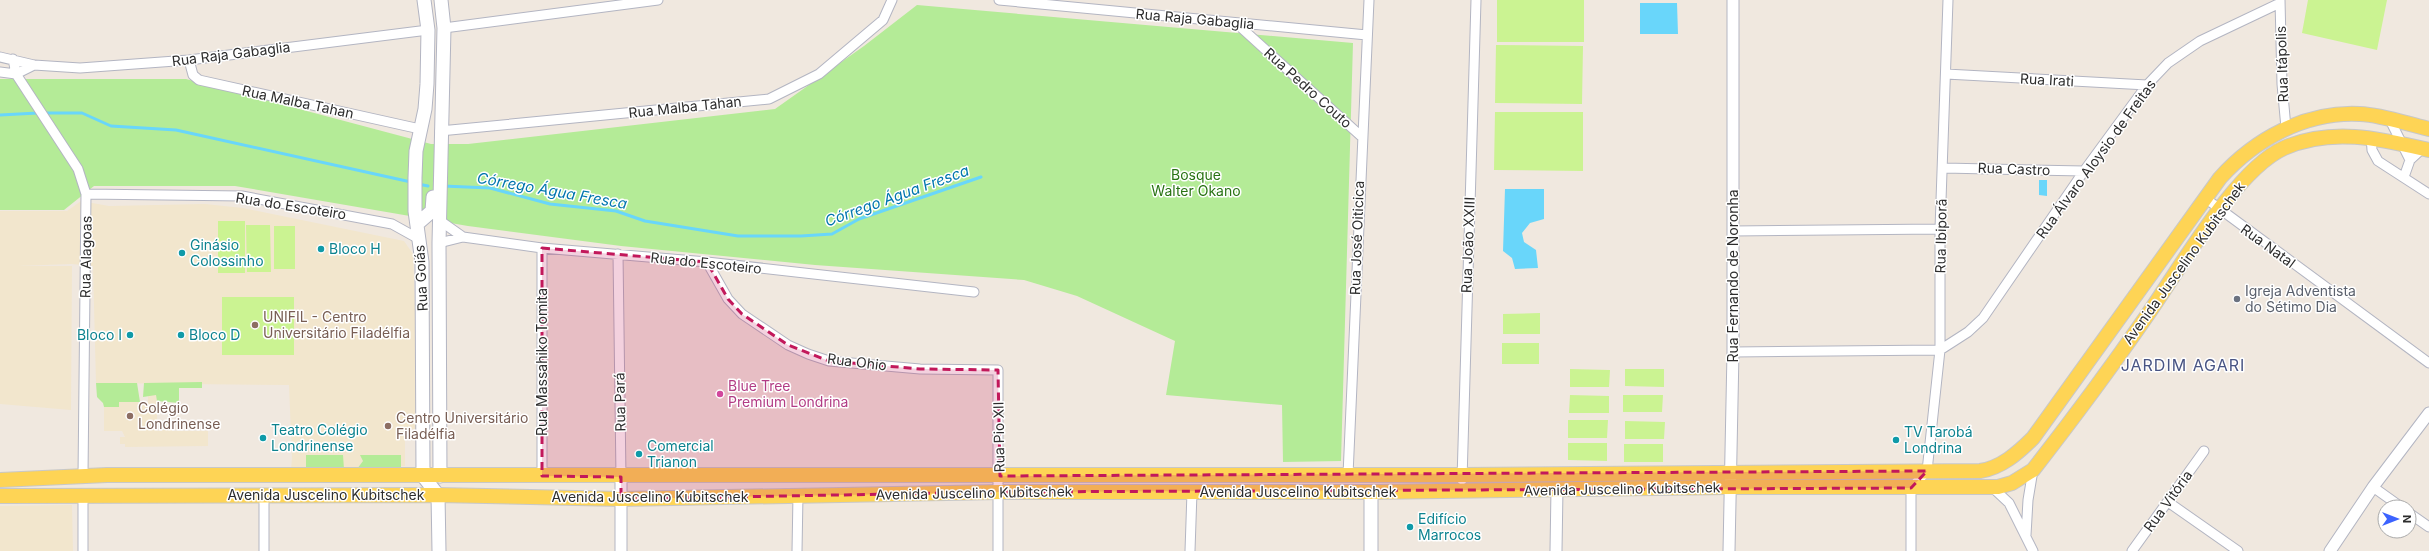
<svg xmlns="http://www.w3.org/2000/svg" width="2429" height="551" viewBox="0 0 2429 551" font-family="Inter,sans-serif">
<rect width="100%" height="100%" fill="#f0e8df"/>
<!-- education -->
<path fill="#f2e6cd" d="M 81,201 L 109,206 L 205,204 L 243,208 L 404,241 L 413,254 L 419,429 L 405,429 L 405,466 L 291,469 L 292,458 L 289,385 L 96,383 L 93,266 L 71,264 L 17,266 L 72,266 L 71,410 L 0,404 L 0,211 L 67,211 Z
M 148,395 L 157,395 L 157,431 L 162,431 L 162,424 L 172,424 L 172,431 L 208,431 L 208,446 L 125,447 L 125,444 L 120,444 L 120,437 L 125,437 L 122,431 L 104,431 L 104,407 L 119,407 L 119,402 L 148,402 Z
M 72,505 L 73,551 L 0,551 L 0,506 Z"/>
<!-- green -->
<path fill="#b4eb97" d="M 917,5 L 1353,43 L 1341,461 L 1283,462 L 1282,405 L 1166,395 L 1175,341 L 1077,296 L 1024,280 L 815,265 L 621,246 L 468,226 L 235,186 L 94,186 L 64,210 L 0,210 L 0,79 L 186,79 L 431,144 L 468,144 L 775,109 L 864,46 Z
M 202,382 L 202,388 L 179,388 L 179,403 L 157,401 L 156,395 L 143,397 L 144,383 Z
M 96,383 L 137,383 L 140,402 L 119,402 L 119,407 L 104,407 L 103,403 L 97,397 Z
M 306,455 L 343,455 L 344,469 L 306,469 Z
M 360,455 L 401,455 L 401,469 L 357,469 L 363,461 Z"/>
<!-- pitch -->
<path fill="#cbf392" d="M 1497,0 L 1584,0 L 1584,42 L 1497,42 Z
M 2308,0 L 2387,0 L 2377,50 L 2302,33 Z
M 1496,45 L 1583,46 L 1582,104 L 1495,103 Z
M 1495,112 L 1583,112 L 1583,171 L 1494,170 Z
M 218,221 L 245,221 L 245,273 L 218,273 Z
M 246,225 L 270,225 L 271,272 L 247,272 Z
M 274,226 L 295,226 L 295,269 L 274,269 Z
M 222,297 L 294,297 L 294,355 L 222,355 Z
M 1540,313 L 1540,334 L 1503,334 L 1503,314 Z
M 1502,343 L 1539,343 L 1539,364 L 1502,364 Z
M 1570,369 L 1610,370 L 1609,387 L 1570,387 Z
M 1625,369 L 1664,369 L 1664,387 L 1625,386 Z
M 1570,395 L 1609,396 L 1609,413 L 1569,413 Z
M 1623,395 L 1663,395 L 1662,412 L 1623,412 Z
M 1568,420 L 1608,420 L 1607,438 L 1568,438 Z
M 1625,421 L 1665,422 L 1664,439 L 1625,439 Z
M 1568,443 L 1607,443 L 1607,461 L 1568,460 Z
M 1624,444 L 1663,444 L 1663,462 L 1624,462 Z"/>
<!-- water -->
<path fill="#69d6fa" d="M 1640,3 L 1677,3 L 1678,34 L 1640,34 Z
M 2039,180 L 2047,180 L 2047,196 L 2039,195 Z
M 1505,189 L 1544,189 L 1544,219 L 1530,223 L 1522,233 L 1524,242 L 1536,250 L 1538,268 L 1515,269 L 1512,258 L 1503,251 Z"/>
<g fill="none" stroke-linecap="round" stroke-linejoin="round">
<!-- stream -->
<path stroke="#69d6fa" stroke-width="3" d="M 43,113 L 82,113 L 111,126 L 176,130 L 411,182
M 0,115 L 38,113
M 418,184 L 428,186
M 443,186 L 490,188 L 550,204 L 616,211 L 645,221 L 738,236 L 801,236 L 832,234 L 859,219 L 981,177"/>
<!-- minor casing -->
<g stroke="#b3b5c2" stroke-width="11">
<path id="minor" d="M 999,0 L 1367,35
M 2280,0 L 2282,84 L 2286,128
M 1236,23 L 1362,137
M 444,28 L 658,0
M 0,57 L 34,65 L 80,68 L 189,60 L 428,30
M 13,59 L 16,74 L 78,169 L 86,194 L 83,476
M 189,60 L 193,75 L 199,80 L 420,129
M 0,72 L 16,74 L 34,65
M 1946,74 L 2147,85
M 2390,120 L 2410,160
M 440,131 L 769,99 L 819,74 L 883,20 L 892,0
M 2371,137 L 2372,150 L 2378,161 L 2429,194
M 1944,168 L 2084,171
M 2404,177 L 2410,160 L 2423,148
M 86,194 L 242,196 L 392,224 L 419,239
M 2205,198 L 2429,363
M 439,220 L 463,237
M 1733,231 L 1940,229
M 439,243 L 463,237 L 542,248 L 707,262 L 974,292
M 542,248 L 542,476
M 618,254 L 621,477
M 707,262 L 728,299 L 742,314 L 788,345 L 808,354 L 829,361 L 920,369 L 998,370 L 998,551
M 1940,350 L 1968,332 L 1983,318 L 2084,171 L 2147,85 L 2168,63 L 2200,41 L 2280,3
M 1733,352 L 1940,350
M 1348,475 L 1369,0
M 1462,480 L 1476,0
M 2373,487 L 2401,507
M 1993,488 L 2009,503 L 2033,551
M 264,495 L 264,551
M 2168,502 L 2238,551
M 2409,513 L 2429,527
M 2026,535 L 2028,500 L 2033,470
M 83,551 L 83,496
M 797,551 L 798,495
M 1190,551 L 1192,492
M 1911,551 L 1911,488 L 1927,471 L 1940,350 L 1940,229 L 1948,0
M 2132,551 L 2204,451"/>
</g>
<!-- tertiary casing -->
<g stroke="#b3b5c2" stroke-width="13">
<path id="tertiary" d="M 621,551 L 621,477
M 1556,551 L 1557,489
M 1729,551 L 1733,352 L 1733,0
M 2330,551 L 2373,487 L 2429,413"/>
</g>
<!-- secondary casing -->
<g stroke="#b3b5c2" stroke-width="15">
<path id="secondary" d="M 424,0 L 428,30 L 427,84 L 425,109 L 416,151 L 415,178 L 415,211 L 422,262 L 423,476 L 438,495 L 439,551
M 417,224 L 432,211 L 433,197
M 440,476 L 439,243 L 444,28 L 441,0
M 1371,492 L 1371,551"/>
</g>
<!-- primary casing -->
<g stroke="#c8c8c8" stroke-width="16">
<path id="primary" d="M 0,480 L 107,475 L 1461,475 L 1980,471 C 2001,468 2018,453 2033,438 L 2220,178 C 2255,139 2306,111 2360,114 C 2383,115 2407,124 2429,129
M 0,496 L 438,495 L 621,499 L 1000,492 L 1371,492 L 1730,487 L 1998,487 L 2012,483 L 2033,470 C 2072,420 2110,369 2146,317 C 2178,272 2235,170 2284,148 C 2332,127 2381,139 2429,150"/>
</g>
<!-- minor -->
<use href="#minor" stroke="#fff" stroke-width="9"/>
<!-- tertiary -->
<use href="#tertiary" stroke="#fff" stroke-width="11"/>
<!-- secondary -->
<use href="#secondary" stroke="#fff" stroke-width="13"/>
<!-- primary -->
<use href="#primary" stroke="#fed455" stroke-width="14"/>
</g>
<!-- marked area -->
<path fill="#c2185b" fill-opacity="0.2" stroke="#c2185b" stroke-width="3" stroke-dasharray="8 5" stroke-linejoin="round" d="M 542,248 L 707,262 L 728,299 L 742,314 L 788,345 L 829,361 L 920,369 L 998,370 L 1000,476 L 1927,471 L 1911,488 L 1000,492 L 621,499 L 621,477 L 542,476 Z"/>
<!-- markers -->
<g fill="#0f9aa8" stroke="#fff" stroke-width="1.5">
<circle cx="321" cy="249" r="4"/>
<circle cx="182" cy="253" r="4"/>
<circle cx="130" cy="335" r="4"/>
<circle cx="181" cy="335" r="4"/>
<circle cx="263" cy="438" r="4"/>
<circle cx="1896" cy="440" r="4"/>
<circle cx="639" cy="454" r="4"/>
<circle cx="1410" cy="527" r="4"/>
</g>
<circle fill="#6b7280" stroke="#fff" stroke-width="1.5" cx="2237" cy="299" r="4"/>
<g fill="#8d6e63" stroke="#fff" stroke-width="1.5">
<circle cx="255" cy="325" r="4"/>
<circle cx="130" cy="416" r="4"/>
<circle cx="388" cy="426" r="4"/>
</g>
<circle fill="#d1479c" stroke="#fff" stroke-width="1.5" cx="720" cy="394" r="4"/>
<g text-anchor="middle" stroke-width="3" stroke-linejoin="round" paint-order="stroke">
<!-- street labels -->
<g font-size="14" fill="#2d2d2d" stroke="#fff">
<text transform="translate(1195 19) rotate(5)" y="5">Rua Raja Gabaglia</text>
<text transform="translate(231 54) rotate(-7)" y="5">Rua Raja Gabaglia</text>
<text transform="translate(2282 64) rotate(-92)" y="5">Rua Itápolis</text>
<text transform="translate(2047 80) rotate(3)" y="5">Rua Irati</text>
<text transform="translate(1308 88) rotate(42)" y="5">Rua Pedro Couto</text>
<text transform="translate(298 102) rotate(12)" y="5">Rua Malba Tahan</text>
<text transform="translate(685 107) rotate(-6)" y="5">Rua Malba Tahan</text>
<text transform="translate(2096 159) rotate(-54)" y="5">Rua Álvaro Aloysio de Freitas</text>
<text transform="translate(2014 169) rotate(2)" y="5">Rua Castro</text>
<text transform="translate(291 206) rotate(9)" y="5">Rua do Escoteiro</text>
<text transform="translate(1941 236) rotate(-89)" y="5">Rua Ibiporã</text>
<text transform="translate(1357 238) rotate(-88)" y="5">Rua José Oiticica</text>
<text transform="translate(1468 245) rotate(-88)" y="5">Rua João XXIII</text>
<text transform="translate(2268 246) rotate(36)" y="5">Rua Natal</text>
<text transform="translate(86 257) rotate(-89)" y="5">Rua Alagoas</text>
<text transform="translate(706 263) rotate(6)" y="5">Rua do Escoteiro</text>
<text transform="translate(2184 263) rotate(-54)" y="5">Avenida Juscelino Kubitschek</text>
<text transform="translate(1733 276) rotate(-90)" y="5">Rua Fernando de Noronha</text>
<text transform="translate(421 278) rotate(-93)" y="5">Rua Goiás</text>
<text transform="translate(542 362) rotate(-90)" y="5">Rua Massahiko Tomita</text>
<text transform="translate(857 362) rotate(7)" y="5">Rua Ohio</text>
<text transform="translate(620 402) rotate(-91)" y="5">Rua Pará</text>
<text transform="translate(999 437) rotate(-91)" y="5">Rua Pio XII</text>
<text transform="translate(1622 489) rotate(-1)" y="5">Avenida Juscelino Kubitschek</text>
<text x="1298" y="497">Avenida Juscelino Kubitschek</text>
<text transform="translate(974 493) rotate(-1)" y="5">Avenida Juscelino Kubitschek</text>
<text x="326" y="500">Avenida Juscelino Kubitschek</text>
<text x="650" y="502">Avenida Juscelino Kubitschek</text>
<text transform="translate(2168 501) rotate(-54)" y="5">Rua Vitória</text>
</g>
<!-- park labels -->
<g font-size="14" fill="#297314" stroke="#fff">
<text x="1196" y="180">Bosque<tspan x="1196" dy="16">Walter Okano</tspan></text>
</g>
<!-- culture labels -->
<g font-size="14" fill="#0d838f" stroke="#fff" text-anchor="start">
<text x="190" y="250">Ginásio<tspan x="190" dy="16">Colossinho</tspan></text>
<text x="329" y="254">Bloco H</text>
<text x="122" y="340" text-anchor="end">Bloco I</text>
<text x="189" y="340">Bloco D</text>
<text x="271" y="435">Teatro Colégio<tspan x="271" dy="16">Londrinense</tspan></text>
<text x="1904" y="437">TV Tarobá<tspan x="1904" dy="16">Londrina</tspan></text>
<text x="647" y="451">Comercial<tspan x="647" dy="16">Trianon</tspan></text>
<text x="1418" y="524">Edifício<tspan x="1418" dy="16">Marrocos</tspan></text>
</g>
<!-- worship labels -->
<g font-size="14" fill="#5b616d" stroke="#fff" text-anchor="start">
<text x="2245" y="296">Igreja Adventista<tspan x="2245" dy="16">do Sétimo Dia</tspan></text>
</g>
<!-- education labels -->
<g font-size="14" fill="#785e54" stroke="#fff" text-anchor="start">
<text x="263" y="322">UNIFIL - Centro<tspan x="263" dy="16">Universitário Filadélfia</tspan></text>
<text x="138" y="413">Colégio<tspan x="138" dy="16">Londrinense</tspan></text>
<text x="396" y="423">Centro Universitário<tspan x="396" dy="16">Filadélfia</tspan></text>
</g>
<!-- hotel labels -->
<g font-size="14" fill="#b23c85" stroke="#fff" text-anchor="start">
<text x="728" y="391">Blue Tree<tspan x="728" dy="16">Premium Londrina</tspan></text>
</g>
<!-- water labels -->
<g font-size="15" font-style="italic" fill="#0175ae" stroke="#fff">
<text transform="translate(552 191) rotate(10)" y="5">Córrego Água Fresca</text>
<text transform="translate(897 196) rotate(-20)" y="5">Córrego Água Fresca</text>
</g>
<!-- quarter labels -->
<g font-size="16" letter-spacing="1" fill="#485483" stroke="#fff">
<text x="2183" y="371">JARDIM AGARI</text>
</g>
</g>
<!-- north arrow -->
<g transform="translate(2397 519) rotate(90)"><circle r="19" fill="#ffffff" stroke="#ababab"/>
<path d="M0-3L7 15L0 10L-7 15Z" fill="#3c63ff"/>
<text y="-6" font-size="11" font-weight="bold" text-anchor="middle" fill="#2d2d2d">N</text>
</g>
</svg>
